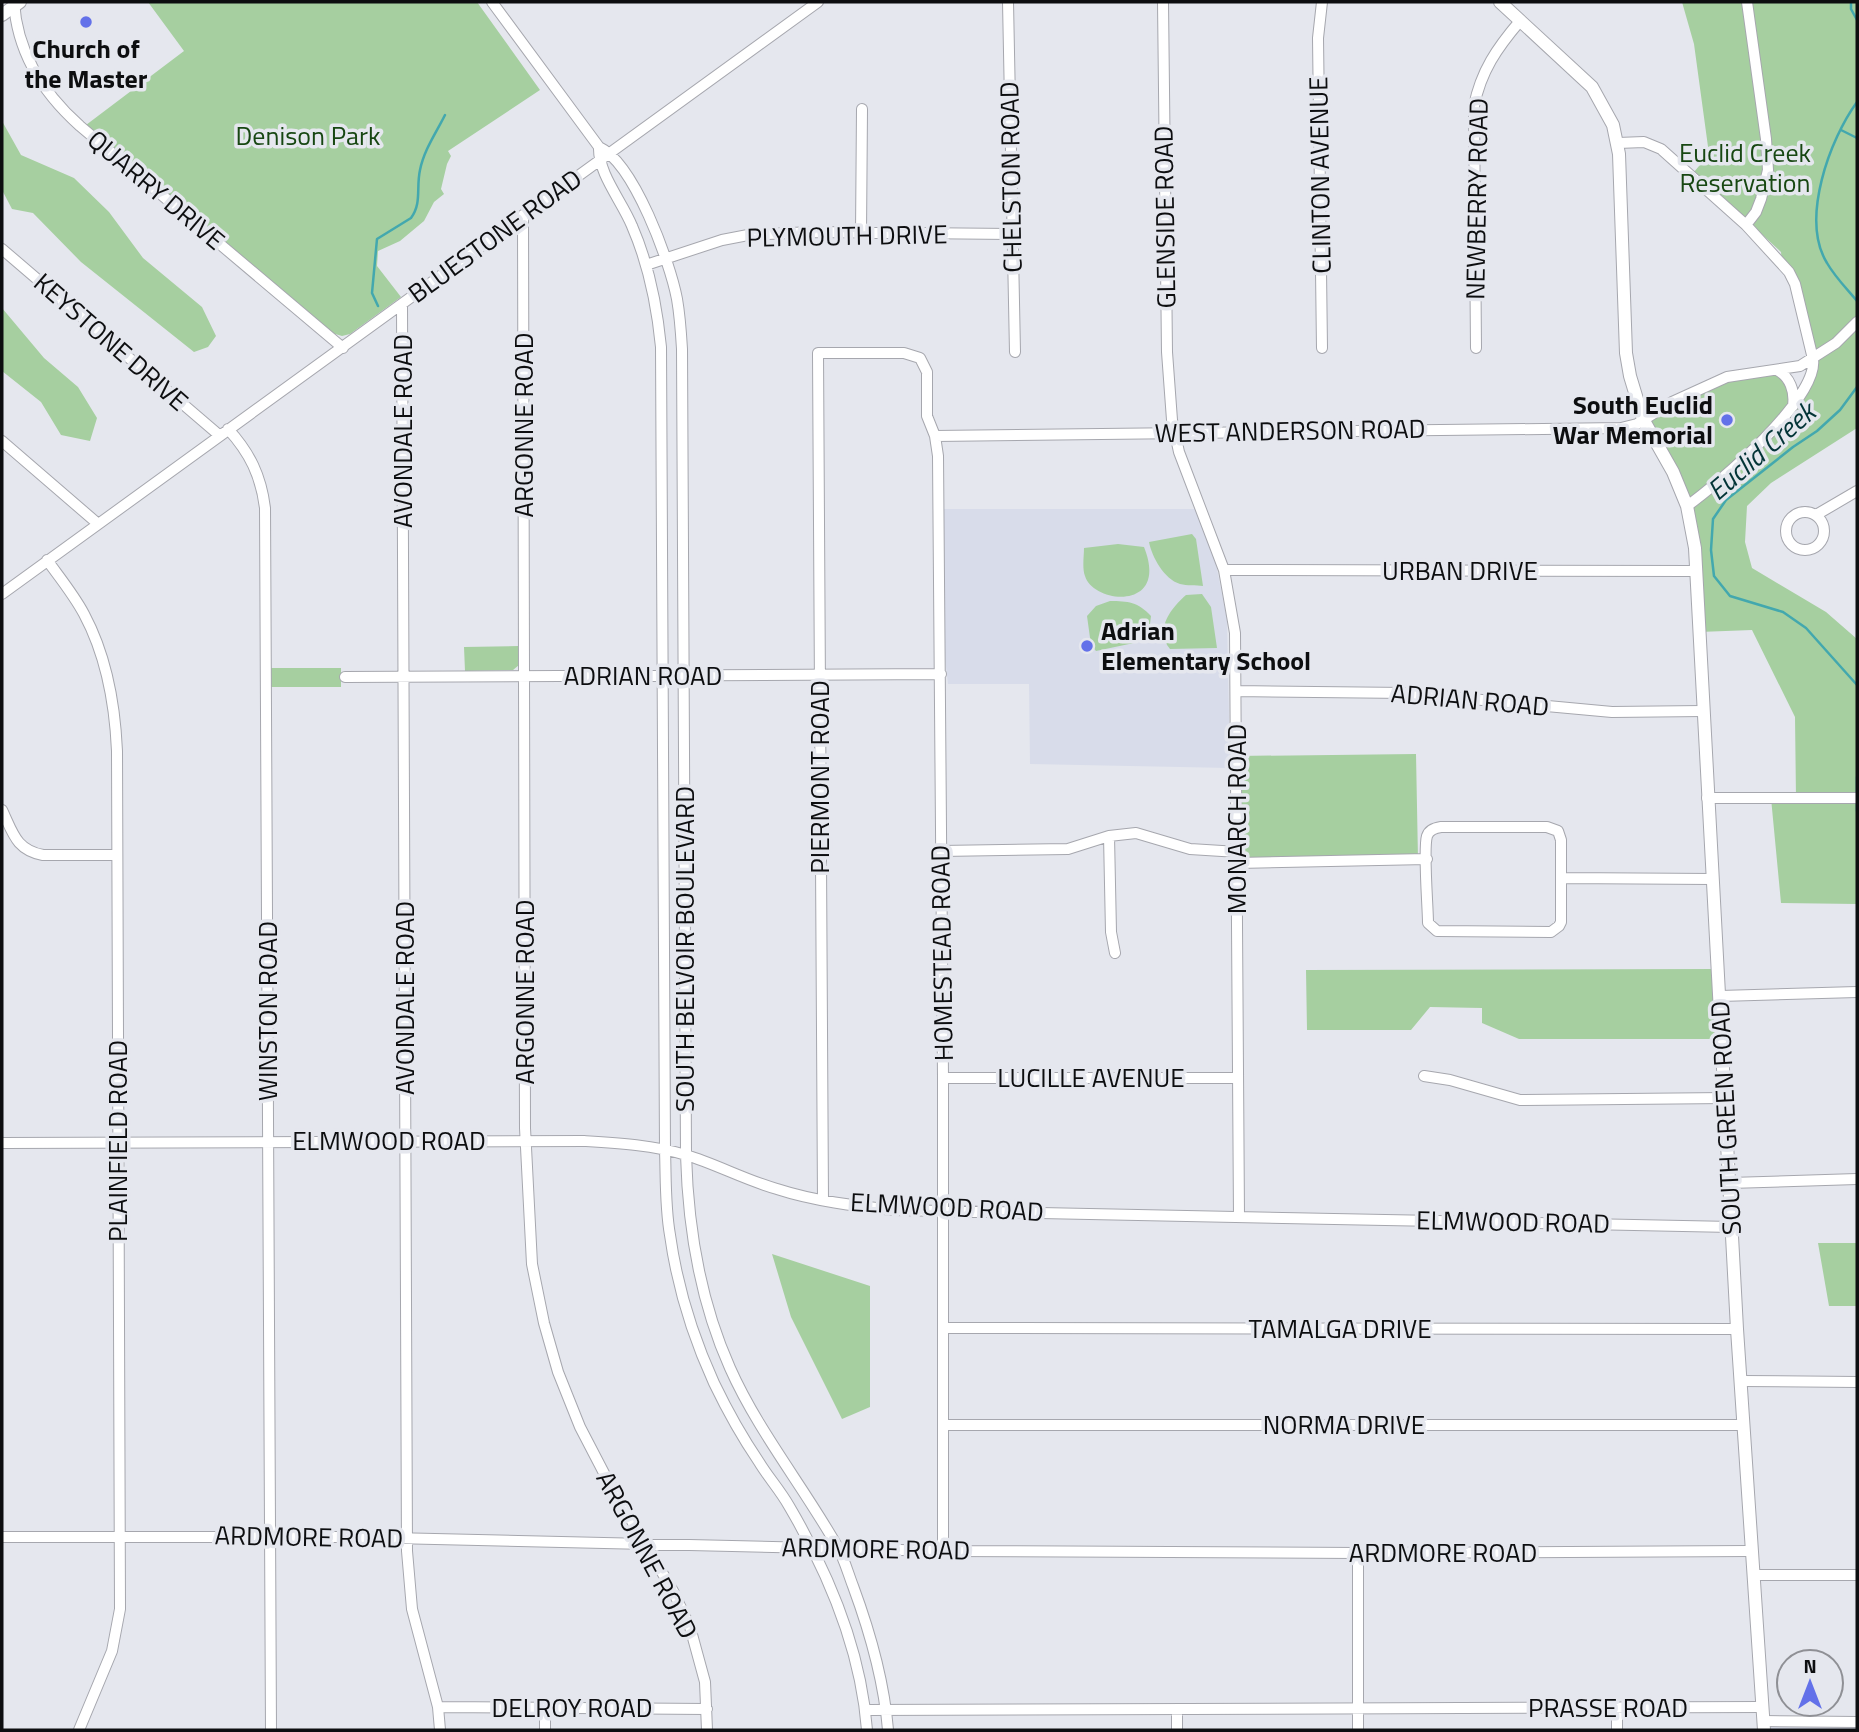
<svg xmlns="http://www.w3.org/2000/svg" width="1859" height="1732" viewBox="0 0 1859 1732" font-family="'Titillium Web',sans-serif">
<rect width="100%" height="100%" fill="#e5e7ee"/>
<!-- built -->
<path fill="#d8dcea" d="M 944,509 L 1196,509 L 1216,564 L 1227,619 L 1230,768 L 1030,764 L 1029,684 L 948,684 L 945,658 Z
M 1764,1721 L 1857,1722 L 1857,1730 L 1764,1730 Z"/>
<!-- green -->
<path fill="#a6cfa0" d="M 148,2 L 477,2 L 540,90 L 448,151 L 451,156 L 447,164 L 441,189 L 444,194 L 434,202 L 424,221 L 400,241 L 378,251 L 377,266 L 401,297 L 350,334 L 342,336 L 332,333 L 86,125 L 184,51 Z
M 1682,2 L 1857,2 L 1857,428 L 1771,483 L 1747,506 L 1745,542 L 1752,568 L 1826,612 L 1857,639 L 1857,904 L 1781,903 L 1771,798 L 1796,798 L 1795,717 L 1752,630 L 1699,632 L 1691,526 L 1643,419 L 1709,384 L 1776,370 L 1794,400 L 1810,377 L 1802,310 L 1782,262 L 1781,252 L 1694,172 L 1709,154 L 1694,44 Z
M 2,121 L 21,155 L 74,178 L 109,212 L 143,258 L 202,307 L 216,336 L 208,347 L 194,352 L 81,262 L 33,213 L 12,209 L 2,190 Z
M 2,308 L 44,358 L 78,387 L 97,418 L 90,441 L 61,435 L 41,402 L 2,371 Z
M 1192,534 L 1196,539 L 1203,586 C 1196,585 1187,586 1180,584 C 1164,579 1152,557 1149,542 Z
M 1118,544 L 1144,547 C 1170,612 1093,604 1085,576 C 1082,568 1084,556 1084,548 Z
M 1202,594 L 1211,607 L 1217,648 L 1170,649 C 1154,630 1171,608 1186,595 Z
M 1110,601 C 1128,601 1138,602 1151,616 L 1148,640 L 1096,651 L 1091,645 L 1087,616 L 1096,606 Z
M 519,646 L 519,665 L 513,670 L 465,671 L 464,647 Z
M 271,668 L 341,668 L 341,687 L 271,687 Z
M 1416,754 L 1418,859 L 1238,863 L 1237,756 Z
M 1718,969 L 1722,1039 L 1519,1039 L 1482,1023 L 1482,1008 L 1430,1007 L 1411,1030 L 1307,1030 L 1306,970 Z
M 1818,1243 L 1857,1243 L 1857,1306 L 1829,1306 Z
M 772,1254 L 870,1286 L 870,1407 L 842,1419 L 791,1317 Z"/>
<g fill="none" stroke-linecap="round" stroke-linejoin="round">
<!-- stream -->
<path stroke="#43a8ae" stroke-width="2.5" d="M 1851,2 L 1851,9 L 1857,20
M 1857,102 C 1830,139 1800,219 1827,263 C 1835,277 1847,289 1857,301
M 1841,130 L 1857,138
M 378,306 L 372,293 L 377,239 L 411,218 C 422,203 416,188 420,170 C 424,150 436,133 445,115
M 1857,387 L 1840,410 L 1817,431 L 1793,447 L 1726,500 L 1713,519 L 1711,550 L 1714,576 L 1730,596 L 1783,612 L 1806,628 L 1857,685
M 1857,793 L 1857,777
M 1857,800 L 1857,811"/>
<!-- minor casing -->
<g stroke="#a6a7ae" stroke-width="12">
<path id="minor" d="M 14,2 C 17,52 43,93 80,126 L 343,348
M 492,2 L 599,147 C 634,163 670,262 677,299 C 680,316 681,332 682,349 L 686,1155 C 688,1227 700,1301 730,1368 C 758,1431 803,1486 837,1546 C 844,1558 848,1573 853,1586 C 870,1632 884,1680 888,1730
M 1008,2 L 1015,352
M 1163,2 L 1167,352 L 1172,420 L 1179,452 L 1224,570 L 1235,633 L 1239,1217
M 1322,2 L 1318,38 L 1322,348
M 1618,143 L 1644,142 L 1661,149 L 1746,225 L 1789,272 L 1795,284 L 1813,359 C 1819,398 1718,484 1687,506
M 599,147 C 598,174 622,201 632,226 C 649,265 657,306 661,347 L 665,1150 C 666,1179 665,1207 670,1235 C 677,1285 693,1337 714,1383 C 727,1410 742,1437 759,1462 C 768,1477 780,1490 789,1506 C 829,1574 861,1650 867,1730
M 523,215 L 525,1128 L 532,1264 L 544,1323 L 558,1372 L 580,1427 L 606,1477 L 673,1591 L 690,1627 L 705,1682 L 707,1730
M 1746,225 L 1756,212 L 1761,199 L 1768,170 L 1766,139 L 1747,2
M 861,233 L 862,109
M 2,249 L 219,435
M 646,265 L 722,240 L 748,235 L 813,232 L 1011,234
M 402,305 L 407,1551 L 412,1609 L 438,1707 L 440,1730
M 1476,348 L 1474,106 C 1481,71 1497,48 1520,21
M 1777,370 C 1790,377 1795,391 1793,406
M 228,429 C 250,453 261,476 265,508 L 271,1730
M 935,436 L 1621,428 L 1637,424 L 1672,402 L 1727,377 L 1800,366 L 1836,343 L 1857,322
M 2,441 L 97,523
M1786 531a19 19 0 1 1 38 0a19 19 0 1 1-38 0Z
M 1816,515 L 1857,491
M 47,560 C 60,578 74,595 84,614 C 106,655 115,705 117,751 L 120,1609 L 112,1651 L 79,1730
M 1224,570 L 1696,571
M 2,594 L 818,2
M 345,677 L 941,674
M 1236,691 L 1406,693 L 1612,712 L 1703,711
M 1707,798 L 1857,798
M 2,810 C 13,833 16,850 43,855 L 117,855
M 1547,827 L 1558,831 L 1561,840 L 1561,922 L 1559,926 L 1551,932 L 1437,931 L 1428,923 C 1428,907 1423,849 1427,836 C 1429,830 1434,828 1441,827 Z
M 1109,836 L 1111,932 L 1115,953
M 941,851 L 1068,849 L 1109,836 L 1136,833 L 1190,849 L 1238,852
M 1238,863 L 1427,859
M 1561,878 L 1712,879
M 1720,996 L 1857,992
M 1424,1076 L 1450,1080 L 1520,1100 L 1726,1098
M 943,1078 L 1238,1078
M 2,1143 L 584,1141 C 617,1143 653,1145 686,1155 C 716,1164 745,1180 777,1189 C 814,1201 855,1206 894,1210 L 1732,1227
M 1730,1183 L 1857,1179
M 823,1200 L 818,353 L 904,353 L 920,358 L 927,372 L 927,416 L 935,436 L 938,456 L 943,1078 L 943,1551
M 944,1328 L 1737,1329
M 1742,1381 L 1857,1382
M 943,1425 L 1744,1425
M 2,1537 L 349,1537 L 943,1551 L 1358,1553 L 1750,1551
M 1358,1553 L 1358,1730
M 1753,1575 L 1857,1575
M 438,1707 L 707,1709
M 1617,1708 L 1617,1730
M 866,1710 L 1762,1707
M 1764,1721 L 1857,1722
M 545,1730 L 545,1709
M 1177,1730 L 1177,1711"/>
</g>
<!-- major casing -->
<g stroke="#a6a7ae" stroke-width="14">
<path id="major" d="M 1500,2 L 1592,87 L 1613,125 L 1619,154 L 1626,353 L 1630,376 L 1643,419 L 1673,472 L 1687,506 L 1695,548 L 1737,1329 L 1764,1730
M 2,15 L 20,2"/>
</g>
<!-- minor -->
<use href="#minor" stroke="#fff" stroke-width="10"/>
<!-- major -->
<use href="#major" stroke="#fff" stroke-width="12"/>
</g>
<!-- markers -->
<g fill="#6371e9" stroke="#e5e7ee" stroke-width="2.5">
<circle cx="86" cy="22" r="7"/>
<circle cx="1727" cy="420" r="7"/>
<circle cx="1087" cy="646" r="7"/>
</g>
<g text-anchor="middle" stroke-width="7" stroke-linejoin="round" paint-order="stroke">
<!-- poi labels -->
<g font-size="26" font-weight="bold" fill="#0d0e10" stroke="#e5e7ee">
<text x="86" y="58">Church of<tspan x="86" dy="30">the Master</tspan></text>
<text x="1713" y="414" text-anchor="end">South Euclid<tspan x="1713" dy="30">War Memorial</tspan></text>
<text x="1101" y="640" text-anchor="start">Adrian<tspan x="1101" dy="30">Elementary School</tspan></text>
</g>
<!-- park labels -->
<g font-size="26" fill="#174712" stroke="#e5e7ee">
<text x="308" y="145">Denison Park</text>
<text x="1745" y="162">Euclid Creek<tspan x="1745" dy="30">Reservation</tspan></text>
</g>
<!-- street labels -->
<g font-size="26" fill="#0d0e10" stroke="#e5e7ee">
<text transform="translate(1320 175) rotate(-91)" y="9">CLINTON AVENUE</text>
<text transform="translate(1011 177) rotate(-91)" y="9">CHELSTON ROAD</text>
<text transform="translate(156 190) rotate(40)" y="9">QUARRY DRIVE</text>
<text transform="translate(1477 199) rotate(-89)" y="9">NEWBERRY ROAD</text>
<text transform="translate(1165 217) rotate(-91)" y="9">GLENSIDE ROAD</text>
<text transform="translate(495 236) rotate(-36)" y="9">BLUESTONE ROAD</text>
<text transform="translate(847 236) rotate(-1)" y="9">PLYMOUTH DRIVE</text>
<text transform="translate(111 342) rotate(41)" y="9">KEYSTONE DRIVE</text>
<text transform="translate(524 425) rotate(-90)" y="9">ARGONNE ROAD</text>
<text transform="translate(403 431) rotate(-90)" y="9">AVONDALE ROAD</text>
<text transform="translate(1290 431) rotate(-1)" y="9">WEST ANDERSON ROAD</text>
<text x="1460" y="580">URBAN DRIVE</text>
<text x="643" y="685">ADRIAN ROAD</text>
<text transform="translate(1470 700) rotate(5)" y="9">ADRIAN ROAD</text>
<text transform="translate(820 777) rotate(-90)" y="9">PIERMONT ROAD</text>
<text transform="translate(1237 819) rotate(-90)" y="9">MONARCH ROAD</text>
<text transform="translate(685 949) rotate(-90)" y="9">SOUTH BELVOIR BOULEVARD</text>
<text transform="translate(942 953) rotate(-91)" y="9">HOMESTEAD ROAD</text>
<text transform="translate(525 992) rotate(-90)" y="9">ARGONNE ROAD</text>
<text transform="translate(405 998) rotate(-90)" y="9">AVONDALE ROAD</text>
<text transform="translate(268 1011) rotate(-90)" y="9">WINSTON ROAD</text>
<text x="1091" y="1087">LUCILLE AVENUE</text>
<text transform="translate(1726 1118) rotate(-93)" y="9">SOUTH GREEN ROAD</text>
<text transform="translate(118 1141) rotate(-90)" y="9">PLAINFIELD ROAD</text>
<text x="389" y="1150">ELMWOOD ROAD</text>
<text transform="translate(947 1207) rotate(3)" y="9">ELMWOOD ROAD</text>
<text transform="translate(1513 1222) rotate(1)" y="9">ELMWOOD ROAD</text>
<text x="1340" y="1338">TAMALGA DRIVE</text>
<text x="1344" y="1434">NORMA DRIVE</text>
<text transform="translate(309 1537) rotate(1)" y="9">ARDMORE ROAD</text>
<text transform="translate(876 1549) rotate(1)" y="9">ARDMORE ROAD</text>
<text x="1443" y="1562">ARDMORE ROAD</text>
<text transform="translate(647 1555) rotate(62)" y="9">ARGONNE ROAD</text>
<text x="572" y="1717">DELROY ROAD</text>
<text x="1608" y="1717">PRASSE ROAD</text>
</g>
<!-- water labels -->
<g font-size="28" font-style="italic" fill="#033437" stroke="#e5e7ee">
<text transform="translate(1761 451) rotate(-41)" y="10">Euclid Creek</text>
</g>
</g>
<!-- border -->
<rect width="1859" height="1732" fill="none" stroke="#0d0e10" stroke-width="7"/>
<!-- north arrow -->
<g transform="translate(1810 1683)"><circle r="33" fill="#e5e7ee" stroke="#8f9095" stroke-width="2"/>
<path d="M0-5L12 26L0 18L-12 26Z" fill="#6371e9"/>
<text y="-10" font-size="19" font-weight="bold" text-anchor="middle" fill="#0d0e10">N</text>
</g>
</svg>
